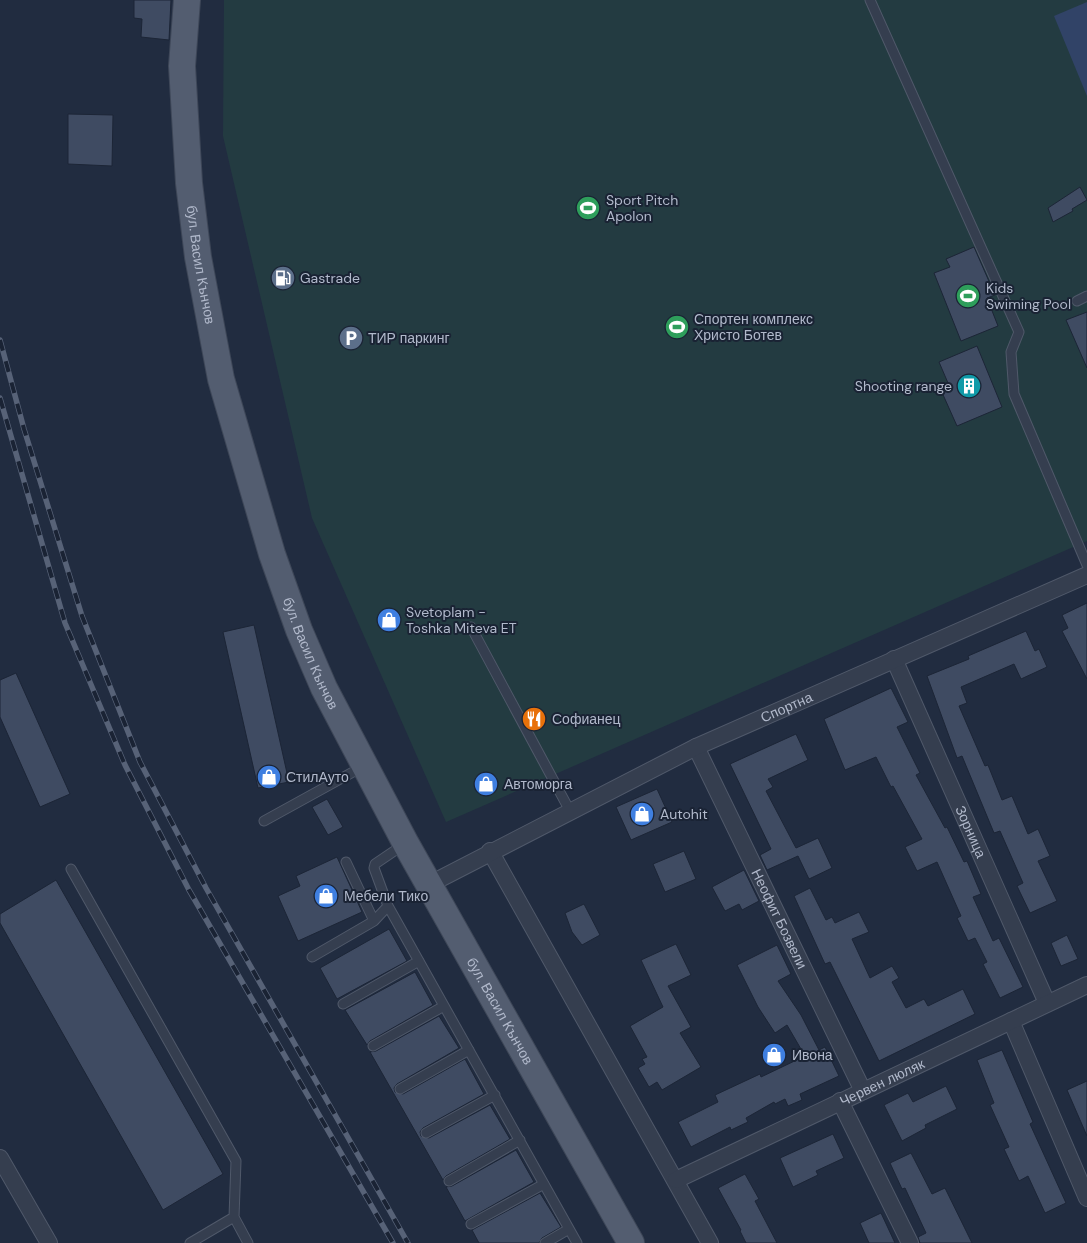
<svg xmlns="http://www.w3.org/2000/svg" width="1087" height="1243" viewBox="0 0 1087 1243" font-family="'DM Sans',sans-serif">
<rect width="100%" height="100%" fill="#212c40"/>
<!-- green -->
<path fill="#233b41" d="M 224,0 L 1087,0 L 1087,541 L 446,822 L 312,518 L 223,136 Z"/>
<!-- water -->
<path fill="#314367" d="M 1087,2 L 1087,96 L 1054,16 Z"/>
<!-- building -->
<path fill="#3f4b62" stroke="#1c2536" d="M 134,0 L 171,0 L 169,40 L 141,37 L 142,19 L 134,18 Z
M 68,114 L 113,115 L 112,166 L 68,164 Z
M 1080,187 L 1087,200 L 1072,209 L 1073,211 L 1053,222 L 1048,208 Z
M 974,247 L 995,295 L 987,298 L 998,326 L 961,341 L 934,273 L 950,267 L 946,259 Z
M 1087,312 L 1087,368 L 1066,320 Z
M 977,346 L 1002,407 L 957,426 L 940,388 L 948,383 L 939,362 Z
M 1087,603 L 1087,679 L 1062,631 L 1068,628 L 1062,615 Z
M 254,625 L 289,782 L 258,788 L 223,632 Z
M 1026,631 L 1035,651 L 1039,649 L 1047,667 L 1021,679 L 1014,664 L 961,687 L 967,703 L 959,706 L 985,766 L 988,765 L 1002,800 L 1012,796 L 1028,834 L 1038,829 L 1050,856 L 1038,861 L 1057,901 L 1030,913 L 1017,886 L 1023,883 L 1000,831 L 994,833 L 962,756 L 957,758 L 927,676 L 969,659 L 968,656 Z
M 16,673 L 70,794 L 40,807 L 0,717 L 0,680 Z
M 891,688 L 908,722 L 897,727 L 920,773 L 916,775 L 945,828 L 947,827 L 964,862 L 967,861 L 981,894 L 973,897 L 993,941 L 999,938 L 1023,987 L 1000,998 L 983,964 L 987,962 L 975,938 L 968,941 L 957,918 L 961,916 L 937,862 L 917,871 L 905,847 L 922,839 L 893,786 L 891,787 L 876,757 L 845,770 L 824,719 Z
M 796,734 L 808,760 L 768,779 L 773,787 L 766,791 L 796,848 L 818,838 L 832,868 L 809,879 L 798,856 L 767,870 L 760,855 L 771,849 L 730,764 Z
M 657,789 L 672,822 L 631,840 L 616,807 Z
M 327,799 L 343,827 L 328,835 L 312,807 Z
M 684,851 L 696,879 L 665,892 L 653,864 Z
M 337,857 L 362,912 L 298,941 L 278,896 L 300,886 L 296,876 Z
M 744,870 L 759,901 L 742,910 L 739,904 L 725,911 L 712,887 Z
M 56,880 L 223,1174 L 163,1210 L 0,923 L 0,914 Z
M 810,888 L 826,920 L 832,917 L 835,923 L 859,912 L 869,932 L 852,939 L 870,978 L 892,966 L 899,978 L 892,982 L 906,1008 L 924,999 L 928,1006 L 963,989 L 975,1014 L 879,1061 L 830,962 L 825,964 L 794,896 Z
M 584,904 L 600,935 L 582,945 L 572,932 L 565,913 Z
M 389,929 L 407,961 L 337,999 L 320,968 Z
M 1067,935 L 1078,959 L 1061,966 L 1051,943 Z
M 676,944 L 691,975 L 668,986 L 691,1027 L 680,1033 L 701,1067 L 662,1090 L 657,1082 L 649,1087 L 638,1068 L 645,1064 L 642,1059 L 647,1057 L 630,1026 L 663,1007 L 641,960 Z
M 777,945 L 791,974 L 778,981 L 801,1015 L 819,1050 L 825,1047 L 839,1076 L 800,1094 L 802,1100 L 788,1106 L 785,1099 L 775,1104 L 774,1102 L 746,1118 L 748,1122 L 731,1130 L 730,1127 L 691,1147 L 678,1122 L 718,1102 L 715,1095 L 760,1074 L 761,1077 L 805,1056 L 787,1025 L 775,1033 L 758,1007 L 737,965 Z
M 415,972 L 433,1005 L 370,1041 L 367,1045 L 345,1010 Z
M 439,1016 L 459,1048 L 397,1084 L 394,1088 L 395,1092 L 403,1094 L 465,1059 L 484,1094 L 423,1128 L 420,1132 L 421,1136 L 429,1138 L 490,1105 L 510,1139 L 446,1176 L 443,1180 L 370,1052 L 376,1051 Z
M 1002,1050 L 1033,1122 L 1030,1124 L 1066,1203 L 1045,1213 L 1028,1176 L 1019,1181 L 1004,1149 L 1009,1147 L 990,1105 L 994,1103 L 977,1060 Z
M 1087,1081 L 1087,1136 L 1067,1090 Z
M 946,1086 L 957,1109 L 925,1125 L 926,1128 L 902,1141 L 884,1105 L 908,1093 L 913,1102 Z
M 833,1134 L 844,1158 L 816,1171 L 818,1175 L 793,1187 L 780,1158 Z
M 516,1150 L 534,1182 L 465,1221 L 446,1187 L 452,1186 Z
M 911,1153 L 932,1194 L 945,1188 L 972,1243 L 920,1243 L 918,1237 L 926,1233 L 905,1188 L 902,1189 L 890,1163 Z
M 745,1174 L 759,1199 L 755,1201 L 777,1243 L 746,1243 L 740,1231 L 741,1230 L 718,1188 Z
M 540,1193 L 561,1227 L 542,1238 L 539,1243 L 479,1243 L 472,1230 Z
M 881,1213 L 895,1243 L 869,1243 L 860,1223 Z"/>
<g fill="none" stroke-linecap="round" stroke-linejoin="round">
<!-- service casing -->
<g stroke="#50596a" stroke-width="11">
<path id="service" d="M 870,0 L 1019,332 L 1011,352 L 1014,394 L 1087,565
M 1077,301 L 1087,296
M 471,627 L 570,811
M 264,821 L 362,767
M 403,845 L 375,864 L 374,868 L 388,906 L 577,1243
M 346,862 L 374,921
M 71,869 L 236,1161 L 234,1217
M 312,957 L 374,921 L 388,906
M 343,1004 L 419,961
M 373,1046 L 444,1006
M 400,1089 L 469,1050
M 426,1133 L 495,1095
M 449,1181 L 520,1140
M 471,1224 L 544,1184
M 190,1243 L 234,1217 L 248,1243
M 545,1243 L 569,1229"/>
</g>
<!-- minor casing -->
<g stroke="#50596a" stroke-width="18">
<g id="minor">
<path id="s1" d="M 894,659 L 1047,1003"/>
<path id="s2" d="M 696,747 L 863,1091"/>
<path d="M 490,851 L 710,1243"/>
<path id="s3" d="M 430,884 L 696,747 L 1087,575"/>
<path d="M 1011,1021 L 1087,1198"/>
<path d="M 840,1101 L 910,1243"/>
<path d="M 0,1158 L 49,1243"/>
<path id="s4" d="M 676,1180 L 1087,985"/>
</g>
</g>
<!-- primary casing -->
<g stroke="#3e4758" stroke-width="28">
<g id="primary">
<path id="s5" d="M 187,0 L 182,66 L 189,183 L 198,257 L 221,379 L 272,554 L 299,630 L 324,688 L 406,844 L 631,1243"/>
</g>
</g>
<!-- service -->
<use href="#service" stroke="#353e4f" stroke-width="9"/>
<!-- minor -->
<use href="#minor" stroke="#353e4f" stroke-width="16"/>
<!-- primary -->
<use href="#primary" stroke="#535d70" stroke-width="26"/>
<!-- rail casing -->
<g stroke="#576277" stroke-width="5.5">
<path id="rail" d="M 0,340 L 24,429 L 82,616 L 140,762 L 206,888 L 408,1243
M 0,398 L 65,623 L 125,765 L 189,890 L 393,1243"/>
</g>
<!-- rail -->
<use href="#rail" stroke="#1a2334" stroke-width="4" stroke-dasharray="11" stroke-linecap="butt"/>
</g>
<!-- icons -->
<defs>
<g id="stadium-disc" transform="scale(1.25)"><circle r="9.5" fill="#2e9e5b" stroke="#1a2334"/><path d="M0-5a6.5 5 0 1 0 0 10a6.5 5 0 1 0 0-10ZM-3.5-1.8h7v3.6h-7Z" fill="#fff"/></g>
<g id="fuel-disc" transform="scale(1.25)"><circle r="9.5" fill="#5c6f8a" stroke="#1a2334"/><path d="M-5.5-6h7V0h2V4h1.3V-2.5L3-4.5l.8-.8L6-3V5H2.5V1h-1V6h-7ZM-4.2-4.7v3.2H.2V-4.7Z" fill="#fff"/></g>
<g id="parking-disc" transform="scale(1.25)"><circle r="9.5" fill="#5c6f8a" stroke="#1a2334"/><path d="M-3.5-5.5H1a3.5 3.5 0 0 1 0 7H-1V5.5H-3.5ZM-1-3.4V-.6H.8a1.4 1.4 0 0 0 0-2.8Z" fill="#fff"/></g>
<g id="building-disc" transform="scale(1.25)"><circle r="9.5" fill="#0f9aa8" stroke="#1a2334"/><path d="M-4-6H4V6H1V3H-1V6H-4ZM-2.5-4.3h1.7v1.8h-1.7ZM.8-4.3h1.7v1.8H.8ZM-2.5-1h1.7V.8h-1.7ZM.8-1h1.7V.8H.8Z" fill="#fff"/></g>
<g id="shop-disc" transform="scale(1.25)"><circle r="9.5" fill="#3f7fe0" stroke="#1a2334"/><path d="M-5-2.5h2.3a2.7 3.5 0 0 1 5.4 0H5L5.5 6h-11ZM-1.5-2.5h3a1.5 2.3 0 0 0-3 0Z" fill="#fff"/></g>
<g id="restaurant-disc" transform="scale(1.25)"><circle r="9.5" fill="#e8710a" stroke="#1a2334"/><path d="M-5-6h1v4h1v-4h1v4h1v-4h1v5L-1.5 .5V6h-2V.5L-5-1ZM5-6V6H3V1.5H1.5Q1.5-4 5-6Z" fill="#fff"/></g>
</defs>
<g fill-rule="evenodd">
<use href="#stadium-disc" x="588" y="208"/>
<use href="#fuel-disc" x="283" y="278"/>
<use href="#stadium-disc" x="968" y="296"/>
<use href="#stadium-disc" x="677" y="327"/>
<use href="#parking-disc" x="351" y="338"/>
<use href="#building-disc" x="969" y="386"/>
<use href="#shop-disc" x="389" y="620"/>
<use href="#restaurant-disc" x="534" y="719"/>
<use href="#shop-disc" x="269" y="777"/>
<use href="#shop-disc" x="486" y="784"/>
<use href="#shop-disc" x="642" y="814"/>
<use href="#shop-disc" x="326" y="896"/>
<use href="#shop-disc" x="774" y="1055"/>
</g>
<g text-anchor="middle" stroke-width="4" stroke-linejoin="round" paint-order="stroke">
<!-- poi labels -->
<g font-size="14" fill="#b1b9cb" stroke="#1a2334" text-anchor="start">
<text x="606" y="205">Sport Pitch<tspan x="606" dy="16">Apolon</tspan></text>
<text x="300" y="283">Gastrade</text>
<text x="986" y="293">Kids<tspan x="986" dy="16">Swiming Pool</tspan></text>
<text x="694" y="324">Спортен комплекс<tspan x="694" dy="16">Христо Ботев</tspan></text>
<text x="368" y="343">ТИР паркинг</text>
<text x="952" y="391" text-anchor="end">Shooting range</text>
<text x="406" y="617">Svetoplam -<tspan x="406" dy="16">Toshka Miteva ET</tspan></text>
<text x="552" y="724">Софианец</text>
<text x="286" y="782">СтилАуто</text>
<text x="504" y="789">Автоморга</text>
<text x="660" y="819">Autohit</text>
<text x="344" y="901">Мебели Тико</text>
<text x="792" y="1060">Ивона</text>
</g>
<!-- street labels -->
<g font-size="14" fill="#b1b9cb" stroke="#1a2334">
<text dy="5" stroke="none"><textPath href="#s5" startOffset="266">бул. Васил Кънчов</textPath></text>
<text dy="5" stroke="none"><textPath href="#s5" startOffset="671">бул. Васил Кънчов</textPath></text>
<text dy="5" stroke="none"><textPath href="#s3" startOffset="398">Спортна</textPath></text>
<text dy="5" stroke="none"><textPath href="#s1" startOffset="189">Зорница</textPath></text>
<text dy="5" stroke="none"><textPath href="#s2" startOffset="191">Неофит Бозвели</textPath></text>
<text dy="5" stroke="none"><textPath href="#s5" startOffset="1076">бул. Васил Кънчов</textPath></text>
<text dy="5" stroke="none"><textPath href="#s4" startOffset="228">Червен люляк</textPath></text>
</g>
</g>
</svg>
